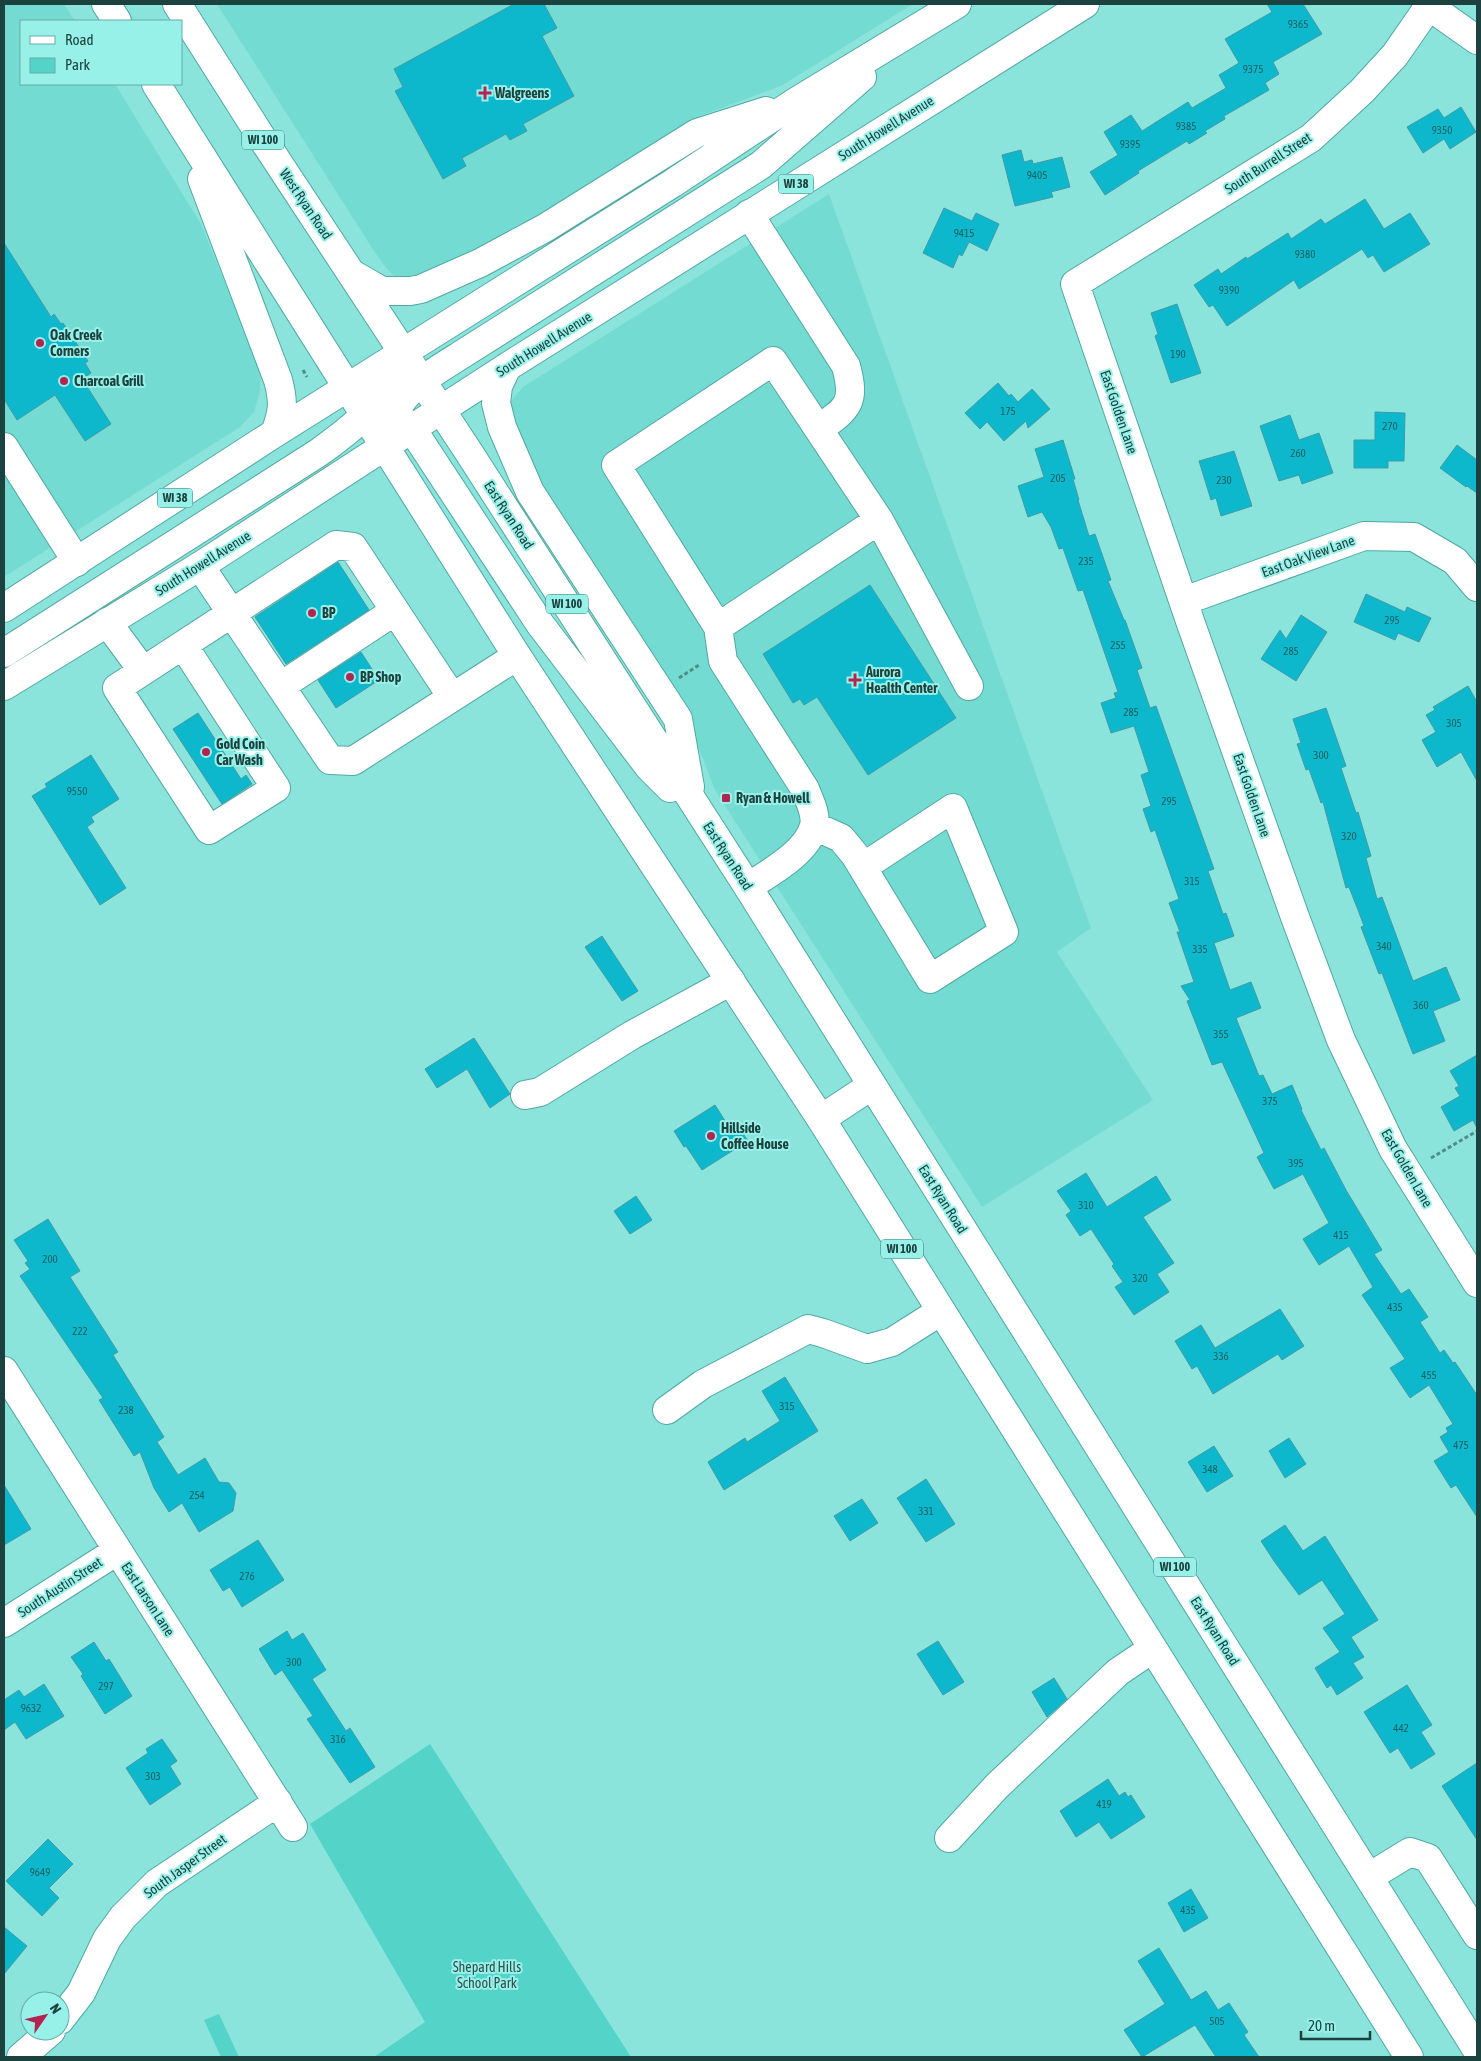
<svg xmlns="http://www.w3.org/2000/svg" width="1481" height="2061" viewBox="0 0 1481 2061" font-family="'Asap Condensed',sans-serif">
<rect width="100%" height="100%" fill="#8be4dc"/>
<!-- built -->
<path fill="#74dbd2" d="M 4,4 L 64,4 L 75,21 L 21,21 L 21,84 L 115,84 L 201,224 L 261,372 L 260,391 L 254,412 L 240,427 L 4,577 Z
M 217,4 L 913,4 L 781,86 L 702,115 L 473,258 L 404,280 L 394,276 L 386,268 L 372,248 Z
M 829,194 L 1091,928 L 1057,952 L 1153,1100 L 982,1207 L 715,790 L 686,715 L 540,492 L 509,409 L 511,401 L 523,387 Z"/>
<!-- green -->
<path fill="#54d3c9" d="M 430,1744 L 631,2057 L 374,2057 L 425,2022 L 310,1824 Z
M 219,2014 L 239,2057 L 221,2057 L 204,2020 Z"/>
<!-- building -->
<path fill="#0db8cc" stroke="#409ba8" d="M 514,4 L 544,4 L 557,28 L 542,36 L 574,96 L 523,124 L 527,131 L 510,140 L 506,134 L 462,158 L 466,166 L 443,179 L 395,91 L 403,87 L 394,69 Z
M 1267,4 L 1303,4 L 1322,34 L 1273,62 L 1279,74 L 1265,83 L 1269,90 L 1224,116 L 1225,119 L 1205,131 L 1207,133 L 1189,144 L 1187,141 L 1138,171 L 1139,173 L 1105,195 L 1090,172 L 1118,155 L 1104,132 L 1131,115 L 1142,131 L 1188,102 L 1192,108 L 1226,88 L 1219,75 L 1239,63 L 1225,39 L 1272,12 Z
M 1461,107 L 1476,132 L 1450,149 L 1444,139 L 1423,153 L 1407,127 L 1438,109 L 1444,118 Z
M 1021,150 L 1024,162 L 1032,160 L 1033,164 L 1062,157 L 1070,187 L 1051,192 L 1053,197 L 1015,206 L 1002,155 Z
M 1365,199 L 1384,229 L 1410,213 L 1430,244 L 1384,272 L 1373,255 L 1368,258 L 1362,249 L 1299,289 L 1294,280 L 1227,326 L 1213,305 L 1209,307 L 1194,285 L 1218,269 L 1221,274 L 1246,257 L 1247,259 L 1288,233 L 1291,239 L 1321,219 L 1325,224 Z
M 944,208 L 972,221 L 976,213 L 999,224 L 987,251 L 969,242 L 962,256 L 959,254 L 953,268 L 923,253 Z
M 4,243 L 51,317 L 54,314 L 61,324 L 63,323 L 88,361 L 85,363 L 91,373 L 82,379 L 111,424 L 85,441 L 55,395 L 17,420 L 4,399 Z
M 1177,304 L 1201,373 L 1171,383 L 1155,336 L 1158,334 L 1151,313 Z
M 998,383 L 1009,396 L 1011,394 L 1018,402 L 1032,389 L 1050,409 L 1028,428 L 1026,421 L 1004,441 L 987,422 L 980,429 L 965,413 Z
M 1375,412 L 1405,413 L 1404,461 L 1388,461 L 1388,468 L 1354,468 L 1354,440 L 1375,440 Z
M 1290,415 L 1299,440 L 1319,433 L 1333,473 L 1302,484 L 1299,475 L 1279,481 L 1260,426 Z
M 1063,440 L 1075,479 L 1073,479 L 1079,500 L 1078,500 L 1089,536 L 1095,534 L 1111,580 L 1108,581 L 1124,620 L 1125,620 L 1142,668 L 1137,670 L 1150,708 L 1156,706 L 1214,869 L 1208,871 L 1223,914 L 1226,913 L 1234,936 L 1214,943 L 1230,990 L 1251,982 L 1261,1008 L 1236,1018 L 1259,1076 L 1263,1075 L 1272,1094 L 1292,1085 L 1302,1109 L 1301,1110 L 1321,1150 L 1324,1148 L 1346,1190 L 1382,1250 L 1374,1254 L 1401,1294 L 1409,1289 L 1428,1317 L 1420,1322 L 1440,1353 L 1444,1350 L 1453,1363 L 1455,1362 L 1477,1395 L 1477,1517 L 1456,1485 L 1451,1488 L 1434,1461 L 1449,1452 L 1440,1437 L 1448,1432 L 1446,1428 L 1453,1424 L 1429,1385 L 1410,1398 L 1390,1368 L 1405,1359 L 1362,1295 L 1373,1287 L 1349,1246 L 1319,1265 L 1303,1239 L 1329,1223 L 1303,1174 L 1274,1189 L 1257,1157 L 1264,1153 L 1222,1062 L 1212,1065 L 1187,1001 L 1190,1000 L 1181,986 L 1194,982 L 1177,932 L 1180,932 L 1169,903 L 1179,899 L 1155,830 L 1151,832 L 1143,809 L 1151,806 L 1141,775 L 1149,772 L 1134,726 L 1111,733 L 1101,703 L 1116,698 L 1114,693 L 1118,692 L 1083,590 L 1078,591 L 1063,548 L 1059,549 L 1051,527 L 1042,512 L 1028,517 L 1018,486 L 1044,477 L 1035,449 Z
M 1457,445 L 1477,460 L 1477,493 L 1467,486 L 1466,487 L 1440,468 Z
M 1234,451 L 1252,506 L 1221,516 L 1216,498 L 1211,500 L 1199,461 Z
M 338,562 L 369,610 L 286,664 L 255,617 Z
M 870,585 L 956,718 L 868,775 L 817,697 L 804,705 L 800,699 L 793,703 L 763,654 Z
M 1366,594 L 1405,612 L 1407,607 L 1431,618 L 1419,642 L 1398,633 L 1395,640 L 1354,622 Z
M 1301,615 L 1327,632 L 1296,681 L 1261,659 L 1280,630 L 1286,639 Z
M 361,652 L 379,680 L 336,708 L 318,680 Z
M 1468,686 L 1477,702 L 1477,781 L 1461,752 L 1437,767 L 1422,740 L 1436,732 L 1426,715 L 1435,710 L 1433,707 Z
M 1326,708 L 1346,766 L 1341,768 L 1356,813 L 1358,812 L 1371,856 L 1366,858 L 1377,899 L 1382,897 L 1413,981 L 1446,967 L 1460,1000 L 1433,1011 L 1445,1041 L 1413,1054 L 1382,973 L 1379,974 L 1361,927 L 1364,926 L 1358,910 L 1349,887 L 1346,888 L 1323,802 L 1321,803 L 1309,769 L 1306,770 L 1297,744 L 1301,743 L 1293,719 Z
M 198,713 L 241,779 L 246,775 L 252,784 L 222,804 L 173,729 Z
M 91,755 L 119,799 L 91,817 L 94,822 L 87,827 L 126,888 L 100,905 L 32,796 L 47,787 L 45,784 Z
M 602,936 L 638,991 L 622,1001 L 585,947 Z
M 474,1038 L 510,1094 L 490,1108 L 467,1069 L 437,1088 L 425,1069 Z
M 1477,1055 L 1477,1128 L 1473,1120 L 1454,1131 L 1441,1107 L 1460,1096 L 1455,1088 L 1459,1086 L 1450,1071 Z
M 715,1105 L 729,1127 L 736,1123 L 748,1141 L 702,1170 L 686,1146 L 684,1147 L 674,1131 Z
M 1086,1173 L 1107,1207 L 1156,1176 L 1171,1200 L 1143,1217 L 1174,1263 L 1157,1274 L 1169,1292 L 1134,1315 L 1115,1287 L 1123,1282 L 1112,1266 L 1114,1264 L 1091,1229 L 1080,1236 L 1066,1215 L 1071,1211 L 1057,1191 Z
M 636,1196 L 652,1220 L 630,1234 L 614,1211 Z
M 48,1219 L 80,1271 L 70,1277 L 118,1352 L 113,1355 L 164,1437 L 157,1442 L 178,1475 L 205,1458 L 219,1482 L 229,1483 L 236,1493 L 233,1511 L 199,1532 L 182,1503 L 169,1512 L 154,1488 L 140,1452 L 134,1456 L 99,1400 L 103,1398 L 20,1276 L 30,1269 L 25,1263 L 28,1261 L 14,1240 Z
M 1280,1309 L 1304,1346 L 1282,1360 L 1278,1354 L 1213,1394 L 1197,1366 L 1192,1369 L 1175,1341 L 1201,1325 L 1215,1348 Z
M 785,1377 L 818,1431 L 724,1490 L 708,1462 L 745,1438 L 747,1442 L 780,1421 L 762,1391 Z
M 1289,1438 L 1306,1464 L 1285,1478 L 1269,1451 Z
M 1214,1446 L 1233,1476 L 1207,1492 L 1188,1462 Z
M 926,1479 L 955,1524 L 926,1542 L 897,1498 Z
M 4,1485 L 31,1529 L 4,1545 Z
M 862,1499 L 878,1523 L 850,1541 L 834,1516 Z
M 1285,1525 L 1303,1551 L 1325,1536 L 1378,1620 L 1351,1637 L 1364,1657 L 1353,1663 L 1363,1678 L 1337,1695 L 1331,1685 L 1327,1688 L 1315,1668 L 1340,1652 L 1323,1628 L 1345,1614 L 1322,1580 L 1299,1595 L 1274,1561 L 1261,1541 Z
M 258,1540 L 284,1580 L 242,1607 L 230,1587 L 223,1591 L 210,1570 Z
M 287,1631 L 292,1640 L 303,1633 L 326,1670 L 312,1679 L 346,1731 L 350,1728 L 375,1767 L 350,1783 L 307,1719 L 313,1716 L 282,1670 L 275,1675 L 259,1649 Z
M 938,1641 L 964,1682 L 943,1695 L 917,1654 Z
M 94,1642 L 106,1661 L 109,1659 L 132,1696 L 105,1714 L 81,1676 L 83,1674 L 71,1657 Z
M 1054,1678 L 1067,1699 L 1047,1717 L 1032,1692 Z
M 44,1684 L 64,1716 L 26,1739 L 15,1722 L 4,1730 L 4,1700 L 19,1690 L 24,1697 Z
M 1407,1685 L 1432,1725 L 1421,1732 L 1435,1754 L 1411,1769 L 1398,1748 L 1390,1753 L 1364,1712 Z
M 162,1739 L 177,1761 L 170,1766 L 181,1784 L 150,1805 L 126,1768 L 148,1753 L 146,1749 Z
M 1477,1763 L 1477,1840 L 1442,1786 Z
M 1108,1779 L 1119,1796 L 1125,1792 L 1128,1797 L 1131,1795 L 1145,1817 L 1111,1839 L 1099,1822 L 1076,1837 L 1060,1811 Z
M 48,1839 L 73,1864 L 49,1888 L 59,1898 L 42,1916 L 6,1881 Z
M 1191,1889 L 1208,1918 L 1184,1932 L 1168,1903 Z
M 4,1927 L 27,1946 L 4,1974 Z
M 1159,1948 L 1191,2000 L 1206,1991 L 1218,2010 L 1229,2003 L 1248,2032 L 1244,2035 L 1259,2057 L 1216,2057 L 1195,2025 L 1142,2057 L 1124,2030 L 1165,2004 L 1138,1961 Z"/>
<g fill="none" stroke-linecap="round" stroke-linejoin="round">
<!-- minor casing -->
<g stroke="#4fa9a2" stroke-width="30">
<path id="minor" d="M 1426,4 L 1477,40
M 1429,6 L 1395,55 L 1362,91 L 1311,138 L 1075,284 L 1190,621 L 1295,917 L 1341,1040 L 1393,1149 L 1477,1283
M 749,214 L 846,366 C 856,403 848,408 819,429
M 4,447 L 77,562
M 200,566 L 330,760 L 353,761 L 517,656
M 1184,601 L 1364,536 L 1414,537 L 1455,561 L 1477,587
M 107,622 L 143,671
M 718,627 L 616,465 L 773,361 L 879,520 L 969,686
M 183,645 L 276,788 L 209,830 L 117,688 C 190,641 263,593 336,545 L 353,547 L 452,697
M 281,686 L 395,611
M 814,826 L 841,838 L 855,855 L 930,979 L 1004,932 L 953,808 L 863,867
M 748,887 C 769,873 807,853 814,826 C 817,814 809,800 805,789 L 723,661 L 718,627 L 879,520
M 525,1095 L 540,1092 L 632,1035 L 731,981
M 821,1119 L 871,1086
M 4,1371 L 293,1827
M 667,1410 L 703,1384 L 808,1329 L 823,1333 L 867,1349 L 892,1342 L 941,1311
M 4,1623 L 117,1551
M 949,1838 L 997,1786 L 1118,1672 L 1152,1649
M 1369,1877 L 1410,1852 L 1428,1858 L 1477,1935
M 60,2020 L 81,1993 L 107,1939 L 123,1917 L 157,1883 L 278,1802
M 21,2057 L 51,2031"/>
</g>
<!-- major casing -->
<g stroke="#4fa9a2" stroke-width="30">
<path id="major" d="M 106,4 L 117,21
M 177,4 L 260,135 L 468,451 L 748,887 L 1477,2050
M 156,84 L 517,656 L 821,1119 L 1409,2057
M 202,179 L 278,380 C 284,402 283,412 275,433
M 354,275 L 382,291 L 410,291 L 421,289 L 480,263 L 545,228 L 697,133 L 766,111
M 507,367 L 498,386 L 496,403 L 502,427 L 530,492 L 678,719 L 690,787
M 398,416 L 412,429 L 540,624 L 649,767 L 670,788
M 386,446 C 389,435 391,423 395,413 C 406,386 441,368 464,353 L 761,165 L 862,77
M 4,608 L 275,433 L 673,183 L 797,101 L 957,4
M 4,653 L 318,453 C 343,435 369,416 386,388 C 393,377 398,364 403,353
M 4,686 L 200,566 L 507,367 L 1085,4"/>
</g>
<!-- path -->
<path stroke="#4f8d87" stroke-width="3" stroke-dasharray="4 2.5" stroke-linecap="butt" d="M 303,370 L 307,377
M 679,678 L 699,665
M 1431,1158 L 1477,1131"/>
<!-- minor -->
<use href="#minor" stroke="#fff" stroke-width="28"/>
<!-- major -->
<use href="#major" stroke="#fff" stroke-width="28"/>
</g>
<!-- markers -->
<g fill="#b42452" stroke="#98f1e9" stroke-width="2">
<path d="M482.5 85.5h5v5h5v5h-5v5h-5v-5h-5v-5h5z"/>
<circle cx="40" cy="343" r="5"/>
<circle cx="64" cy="381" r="5"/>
<circle cx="312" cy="613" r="5"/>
<circle cx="350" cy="677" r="5"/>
<path d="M852.5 672.5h5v5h5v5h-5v5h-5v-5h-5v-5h5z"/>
<circle cx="206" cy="752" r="5"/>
<rect x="721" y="793" width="10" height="10" rx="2.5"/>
<circle cx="711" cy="1136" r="5"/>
</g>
<g text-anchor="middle" stroke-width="4" stroke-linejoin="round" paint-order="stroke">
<!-- number labels -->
<g font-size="11" fill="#186062">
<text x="1298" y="28">9365</text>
<text x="1253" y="73">9375</text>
<text x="1186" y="130">9385</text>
<text x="1442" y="134">9350</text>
<text x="1130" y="148">9395</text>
<text x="1037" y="179">9405</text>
<text x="964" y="237">9415</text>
<text x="1305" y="258">9380</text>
<text x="1229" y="294">9390</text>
<text x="1178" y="358">190</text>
<text x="1008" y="415">175</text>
<text x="1390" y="430">270</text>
<text x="1298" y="457">260</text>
<text x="1058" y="482">205</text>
<text x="1224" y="484">230</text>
<text x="1086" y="565">235</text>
<text x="1392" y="624">295</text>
<text x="1118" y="649">255</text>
<text x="1291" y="655">285</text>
<text x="1131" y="716">285</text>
<text x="1454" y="727">305</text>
<text x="1321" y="759">300</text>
<text x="77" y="795">9550</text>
<text x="1169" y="805">295</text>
<text x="1349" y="840">320</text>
<text x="1192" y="885">315</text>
<text x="1384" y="950">340</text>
<text x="1200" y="953">335</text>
<text x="1421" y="1009">360</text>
<text x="1221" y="1038">355</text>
<text x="1270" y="1105">375</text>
<text x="1296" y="1167">395</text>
<text x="1086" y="1209">310</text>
<text x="1341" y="1239">415</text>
<text x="50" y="1263">200</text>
<text x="1140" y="1282">320</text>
<text x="1395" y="1311">435</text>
<text x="80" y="1335">222</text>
<text x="1221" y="1360">336</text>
<text x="1429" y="1379">455</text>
<text x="787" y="1410">315</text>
<text x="126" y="1414">238</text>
<text x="1461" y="1449">475</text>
<text x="1210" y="1473">348</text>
<text x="197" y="1499">254</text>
<text x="926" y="1515">331</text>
<text x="247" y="1580">276</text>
<text x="294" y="1666">300</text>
<text x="106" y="1690">297</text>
<text x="31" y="1712">9632</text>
<text x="1401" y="1732">442</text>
<text x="338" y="1743">316</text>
<text x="153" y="1780">303</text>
<text x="1104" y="1808">419</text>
<text x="40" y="1876">9649</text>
<text x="1188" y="1914">435</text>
<text x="1217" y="2025">505</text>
</g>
<!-- shield labels -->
<g fill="#98f1e9" stroke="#417672" stroke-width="1">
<rect x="242" y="130.5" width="42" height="19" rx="4"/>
<rect x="778.5" y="174.5" width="35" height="19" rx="4"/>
<rect x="157.5" y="488.5" width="35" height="19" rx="4"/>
<rect x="546" y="594.5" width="42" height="19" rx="4"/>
<rect x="881" y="1239.5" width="42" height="19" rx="4"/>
<rect x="1154" y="1557.5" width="42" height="19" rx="4"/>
</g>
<g font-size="12" font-weight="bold" fill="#1c423f">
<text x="263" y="144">WI 100</text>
<text x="796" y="188">WI 38</text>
<text x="175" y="502">WI 38</text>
<text x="567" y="608">WI 100</text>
<text x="902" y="1253">WI 100</text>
<text x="1175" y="1571">WI 100</text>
</g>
<!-- poi labels -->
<g font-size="14" font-weight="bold" fill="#1c423f" stroke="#98f1e9" text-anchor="start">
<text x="495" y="98">Walgreens</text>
<text x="50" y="340">Oak Creek<tspan x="50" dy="16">Corners</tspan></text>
<text x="74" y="386">Charcoal Grill</text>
<text x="322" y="618">BP</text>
<text x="866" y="677">Aurora<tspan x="866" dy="16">Health Center</tspan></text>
<text x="360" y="682">BP Shop</text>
<text x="216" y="749">Gold Coin<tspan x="216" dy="16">Car Wash</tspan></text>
<text x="736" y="803">Ryan &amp; Howell</text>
<text x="721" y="1133">Hillside<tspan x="721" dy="16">Coffee House</tspan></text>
</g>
<!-- street labels -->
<g font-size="14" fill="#1c423f" stroke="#98f1e9">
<text transform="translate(886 128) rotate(-32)" y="5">South Howell Avenue</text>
<text transform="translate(1268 163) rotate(-33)" y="5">South Burrell Street</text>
<text transform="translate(306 204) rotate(56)" y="5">West Ryan Road</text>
<text transform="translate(544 344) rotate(-32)" y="5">South Howell Avenue</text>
<text transform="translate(1119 412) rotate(71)" y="5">East Golden Lane</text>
<text transform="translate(509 515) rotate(57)" y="5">East Ryan Road</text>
<text transform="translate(1308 556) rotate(-20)" y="5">East Oak View Lane</text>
<text transform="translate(203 563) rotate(-32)" y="5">South Howell Avenue</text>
<text transform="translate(1252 795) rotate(71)" y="5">East Golden Lane</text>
<text transform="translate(728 856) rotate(57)" y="5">East Ryan Road</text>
<text transform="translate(1407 1168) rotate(60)" y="5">East Golden Lane</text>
<text transform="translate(943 1199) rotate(58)" y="5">East Ryan Road</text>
<text transform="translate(60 1587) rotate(-33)" y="5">South Austin Street</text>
<text transform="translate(148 1599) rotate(57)" y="5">East Larson Lane</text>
<text transform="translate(1215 1631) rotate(58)" y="5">East Ryan Road</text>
<text transform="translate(185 1866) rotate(-36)" y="5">South Jasper Street</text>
</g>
<!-- park labels -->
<g font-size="14" fill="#32504d" stroke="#98f1e9">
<text x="487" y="1972">Shepard Hills<tspan x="487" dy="16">School Park</tspan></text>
</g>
</g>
<!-- border -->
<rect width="1481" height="2061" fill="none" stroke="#1c423f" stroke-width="10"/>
<!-- legend -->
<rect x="20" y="20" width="162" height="65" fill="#98f1e9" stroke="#66aba5"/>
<rect x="30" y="36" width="25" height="8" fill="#ffffff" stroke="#66aba5"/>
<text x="65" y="45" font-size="15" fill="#1c423f">Road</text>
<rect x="30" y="58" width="25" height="15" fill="#54d3c9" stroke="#66aba5"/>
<text x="65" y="70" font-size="15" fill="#1c423f">Park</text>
<!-- north arrow -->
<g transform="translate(45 2016) rotate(56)"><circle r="24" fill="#98f1e9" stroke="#66aba5"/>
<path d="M0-4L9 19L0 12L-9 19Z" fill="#b42452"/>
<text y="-8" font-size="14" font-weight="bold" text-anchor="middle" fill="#1c423f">N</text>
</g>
<!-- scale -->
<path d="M1301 2031v8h69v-8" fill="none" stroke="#1c423f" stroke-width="2.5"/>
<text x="1308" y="2031" font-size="15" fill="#1c423f" stroke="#98f1e9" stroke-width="4" paint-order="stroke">20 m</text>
</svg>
